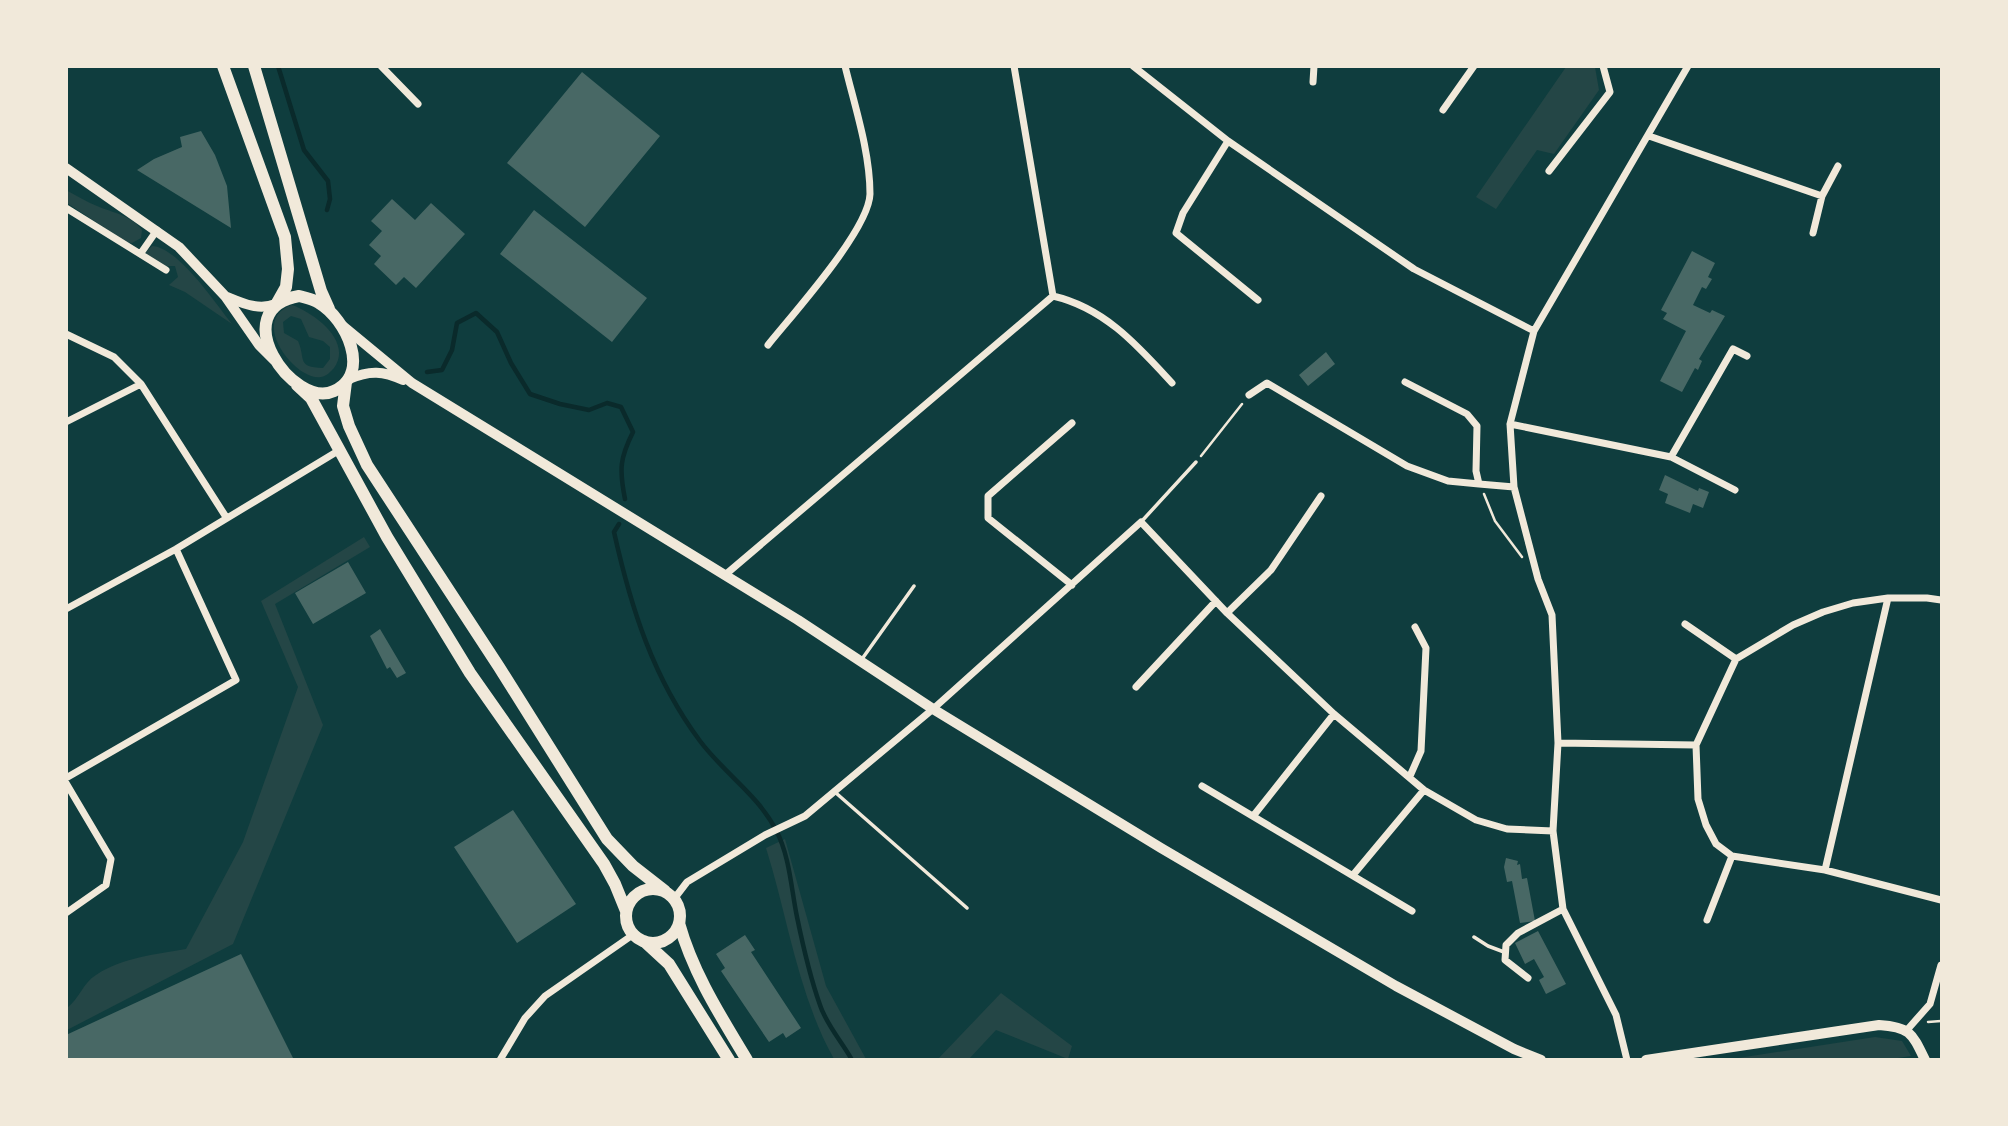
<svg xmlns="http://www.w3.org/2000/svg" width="2008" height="1126" viewBox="0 0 2008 1126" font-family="'Nunito Sans',sans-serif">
<rect width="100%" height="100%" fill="#0f3d3e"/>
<!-- green -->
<path fill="#244646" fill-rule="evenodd" d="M 1566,67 L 1595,67 L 1599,90 L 1554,154 L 1537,150 L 1496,209 L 1476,197 Z
M 66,190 C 77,196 87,202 97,206 C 113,213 131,215 142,230 L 141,238 L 132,243 L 126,242 L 67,203 Z
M 152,246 C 178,247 216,304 232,324 L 185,292 L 169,285 L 178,277 L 175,266 L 166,266 L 147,255 L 146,252 Z
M 292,305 C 314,313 353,341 334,368 C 330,372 327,376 321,377 C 297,382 247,320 292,305 ZM 291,316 L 301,319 L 309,337 L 323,341 L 330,347 L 330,359 L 323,368 C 296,367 306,359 298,341 L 284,333 L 283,322 Z
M 364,537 L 370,547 L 275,604 L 323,725 L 233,944 L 67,1030 L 67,1008 C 79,999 83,983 96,975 C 123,957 154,955 186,949 L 243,842 L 298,687 L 261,601 Z
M 785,839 L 826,986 L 866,1059 L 834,1059 C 798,995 788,918 766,848 Z
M 1001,993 L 1072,1046 L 1068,1059 L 996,1030 L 969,1059 L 938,1059 Z
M 1875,1037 L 1902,1041 L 1911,1056 L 1885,1060 L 1732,1059 Z"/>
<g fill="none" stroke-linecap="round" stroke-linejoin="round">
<!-- stream -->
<path stroke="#0a2a2b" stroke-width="4.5" d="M 278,66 L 304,150 L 328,181 L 330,199 L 327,210
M 427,372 L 442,370 L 452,350 L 457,323 L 476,313 L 497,332 L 511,363 L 530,394 L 560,404 L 589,410 L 607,403 L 621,407 L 633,432 C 620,458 619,469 625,499
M 619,524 L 614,532 C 631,608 653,678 700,741 C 723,772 758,795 776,830 C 790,857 791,888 797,917 C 803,946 810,977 820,1005 C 826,1024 842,1042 852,1060"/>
</g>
<!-- building -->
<path fill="#486865" d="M 582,72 L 660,136 L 585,227 L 507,163 Z
M 201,131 L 215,155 L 227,186 L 231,228 L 137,170 L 154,159 L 182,147 L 180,137 Z
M 392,199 L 415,220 L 431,203 L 465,234 L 416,288 L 404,277 L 396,285 L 374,264 L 381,256 L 369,245 L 382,231 L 371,221 Z
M 534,210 L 647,298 L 612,342 L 500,254 Z
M 1692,251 L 1715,263 L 1708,277 L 1712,279 L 1706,289 L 1702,287 L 1693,305 L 1710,313 L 1712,310 L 1725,316 L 1699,359 L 1702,361 L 1698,370 L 1695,368 L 1682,392 L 1660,381 L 1686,331 L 1663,319 L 1667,313 L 1661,310 Z
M 1326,352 L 1335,364 L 1308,386 L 1299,375 Z
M 1665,475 L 1698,491 L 1699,488 L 1709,492 L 1703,508 L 1693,504 L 1690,513 L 1665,503 L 1668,494 L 1659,490 Z
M 348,562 L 366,593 L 313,624 L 295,593 Z
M 380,629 L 406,673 L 397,678 L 390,667 L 387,669 L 370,636 Z
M 513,810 L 576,904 L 517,943 L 454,847 Z
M 1506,858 L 1518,861 L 1517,865 L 1520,864 L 1522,879 L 1527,878 L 1535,921 L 1520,923 L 1512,881 L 1507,882 L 1504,867 Z
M 1538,931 L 1566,984 L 1546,994 L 1539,980 L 1544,977 L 1534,959 L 1525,964 L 1515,943 Z
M 745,935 L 755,950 L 751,952 L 801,1028 L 786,1038 L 783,1033 L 769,1042 L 721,971 L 725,968 L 716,954 Z
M 241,954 L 294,1060 L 66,1060 L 66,1035 Z"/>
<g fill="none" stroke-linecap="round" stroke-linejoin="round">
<!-- path -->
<path stroke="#f1e9da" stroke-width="2.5" d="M 1201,456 L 1242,404
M 1484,494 L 1495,521 L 1522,557
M 1928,1022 L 1941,1021"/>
<!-- service -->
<path stroke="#f1e9da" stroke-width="3.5" d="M 1141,522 L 1196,462
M 862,659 L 914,586
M 836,793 L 967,908
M 1474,937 L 1488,946 L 1504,952"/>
<!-- minor -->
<path stroke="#f1e9da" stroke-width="7" d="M 381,66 L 418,104
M 1014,66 L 1053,296
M 1133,66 L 1228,141 L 1414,269 L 1534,331
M 1313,82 L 1314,66
M 1443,110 L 1474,66
M 1649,136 L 1822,196
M 1228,141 L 1183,213 L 1176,233 L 1258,300
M 1549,171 L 1610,92 L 1603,66
M 66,208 L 166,270
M 1813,233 L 1822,196 L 1838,166
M 141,253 L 157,230
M 1053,296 C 1105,308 1138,346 1172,383
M 66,334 L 114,357 L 141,384 L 226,517
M 768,345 C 792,315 869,230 870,194 C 870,152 855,107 845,66
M 1405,382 L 1467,414 L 1477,426 L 1476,471 L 1479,484 L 1514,487
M 1249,395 L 1267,383 L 1407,466 L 1448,481 L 1479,484
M 66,422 L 141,384
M 1072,423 L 988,496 L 988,518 L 1072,585
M 1510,424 L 1671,457 L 1735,490
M 1671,457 L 1733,349 L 1747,356
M 725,575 L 1053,296
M 1941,600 L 1927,598 L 1888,598 L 1853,603 L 1823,612 L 1793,625 L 1736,659 L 1696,745 L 1698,799 L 1706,825 L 1716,844 L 1732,856 L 1825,870 L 1941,900
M 66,609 L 176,549 L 338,451
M 1227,613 L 1271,570 L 1321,496
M 1685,624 L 1736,659
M 1136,687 L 1216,601
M 1558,743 L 1696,745
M 1410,776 L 1421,751 L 1426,648 L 1415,627
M 66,778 L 236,680 L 176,549
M 66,783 L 111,859 L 106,885 L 66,913
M 1202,786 L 1412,911
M 1254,815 L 1334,714
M 1825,870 L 1888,598
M 1353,875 L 1424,790
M 674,899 L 687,882 L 765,835 L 805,816 L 933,709 L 1141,522 L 1227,613 L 1334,714 L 1424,790 L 1476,820 L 1507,829 L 1553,831
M 1707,920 L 1732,856
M 1528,978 L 1505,960 L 1506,945 L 1518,933 L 1563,909
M 1907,1030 L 1930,1004 L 1941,965
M 500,1060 L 525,1018 L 545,996 L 634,934
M 1627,1060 L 1616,1015 L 1563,909 L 1553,831 L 1558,743 L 1552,615 L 1538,579 L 1514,487 L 1510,424 L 1534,331 L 1688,66"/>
<!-- primary -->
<path stroke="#f1e9da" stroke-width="10" d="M 66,168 L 179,247 L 225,296 L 259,345 L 274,360
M 225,296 C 242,303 258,311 276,304
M 343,326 L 412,383 L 798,620 L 933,709 L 1161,848 L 1396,986 L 1514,1049 L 1541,1060
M 349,379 C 370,370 383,371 403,380
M 1646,1060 L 1879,1025 C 1910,1027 1912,1033 1925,1060"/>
<!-- trunk -->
<path stroke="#f1e9da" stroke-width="12" d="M 223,66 L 285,237 L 288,269 L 286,287 L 277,303
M 254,66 L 321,291 L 329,309
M 299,296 C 306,298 313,299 319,303 C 346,319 372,373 334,391 C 293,410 224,309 299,296 Z
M 346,382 L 343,406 L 349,426 L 367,465 L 499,667 L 607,839 L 633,866 L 665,891
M 297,385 L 311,398 L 387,537 L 470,673 L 604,864 L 615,884 L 626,911
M626 916a27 27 0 1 1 54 0a27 27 0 1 1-54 0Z
M 679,923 C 693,973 720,1015 747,1060
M 644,941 L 669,964 L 729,1060"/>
</g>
<!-- border -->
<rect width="2008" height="1126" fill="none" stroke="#f1e9da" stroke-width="136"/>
</svg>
